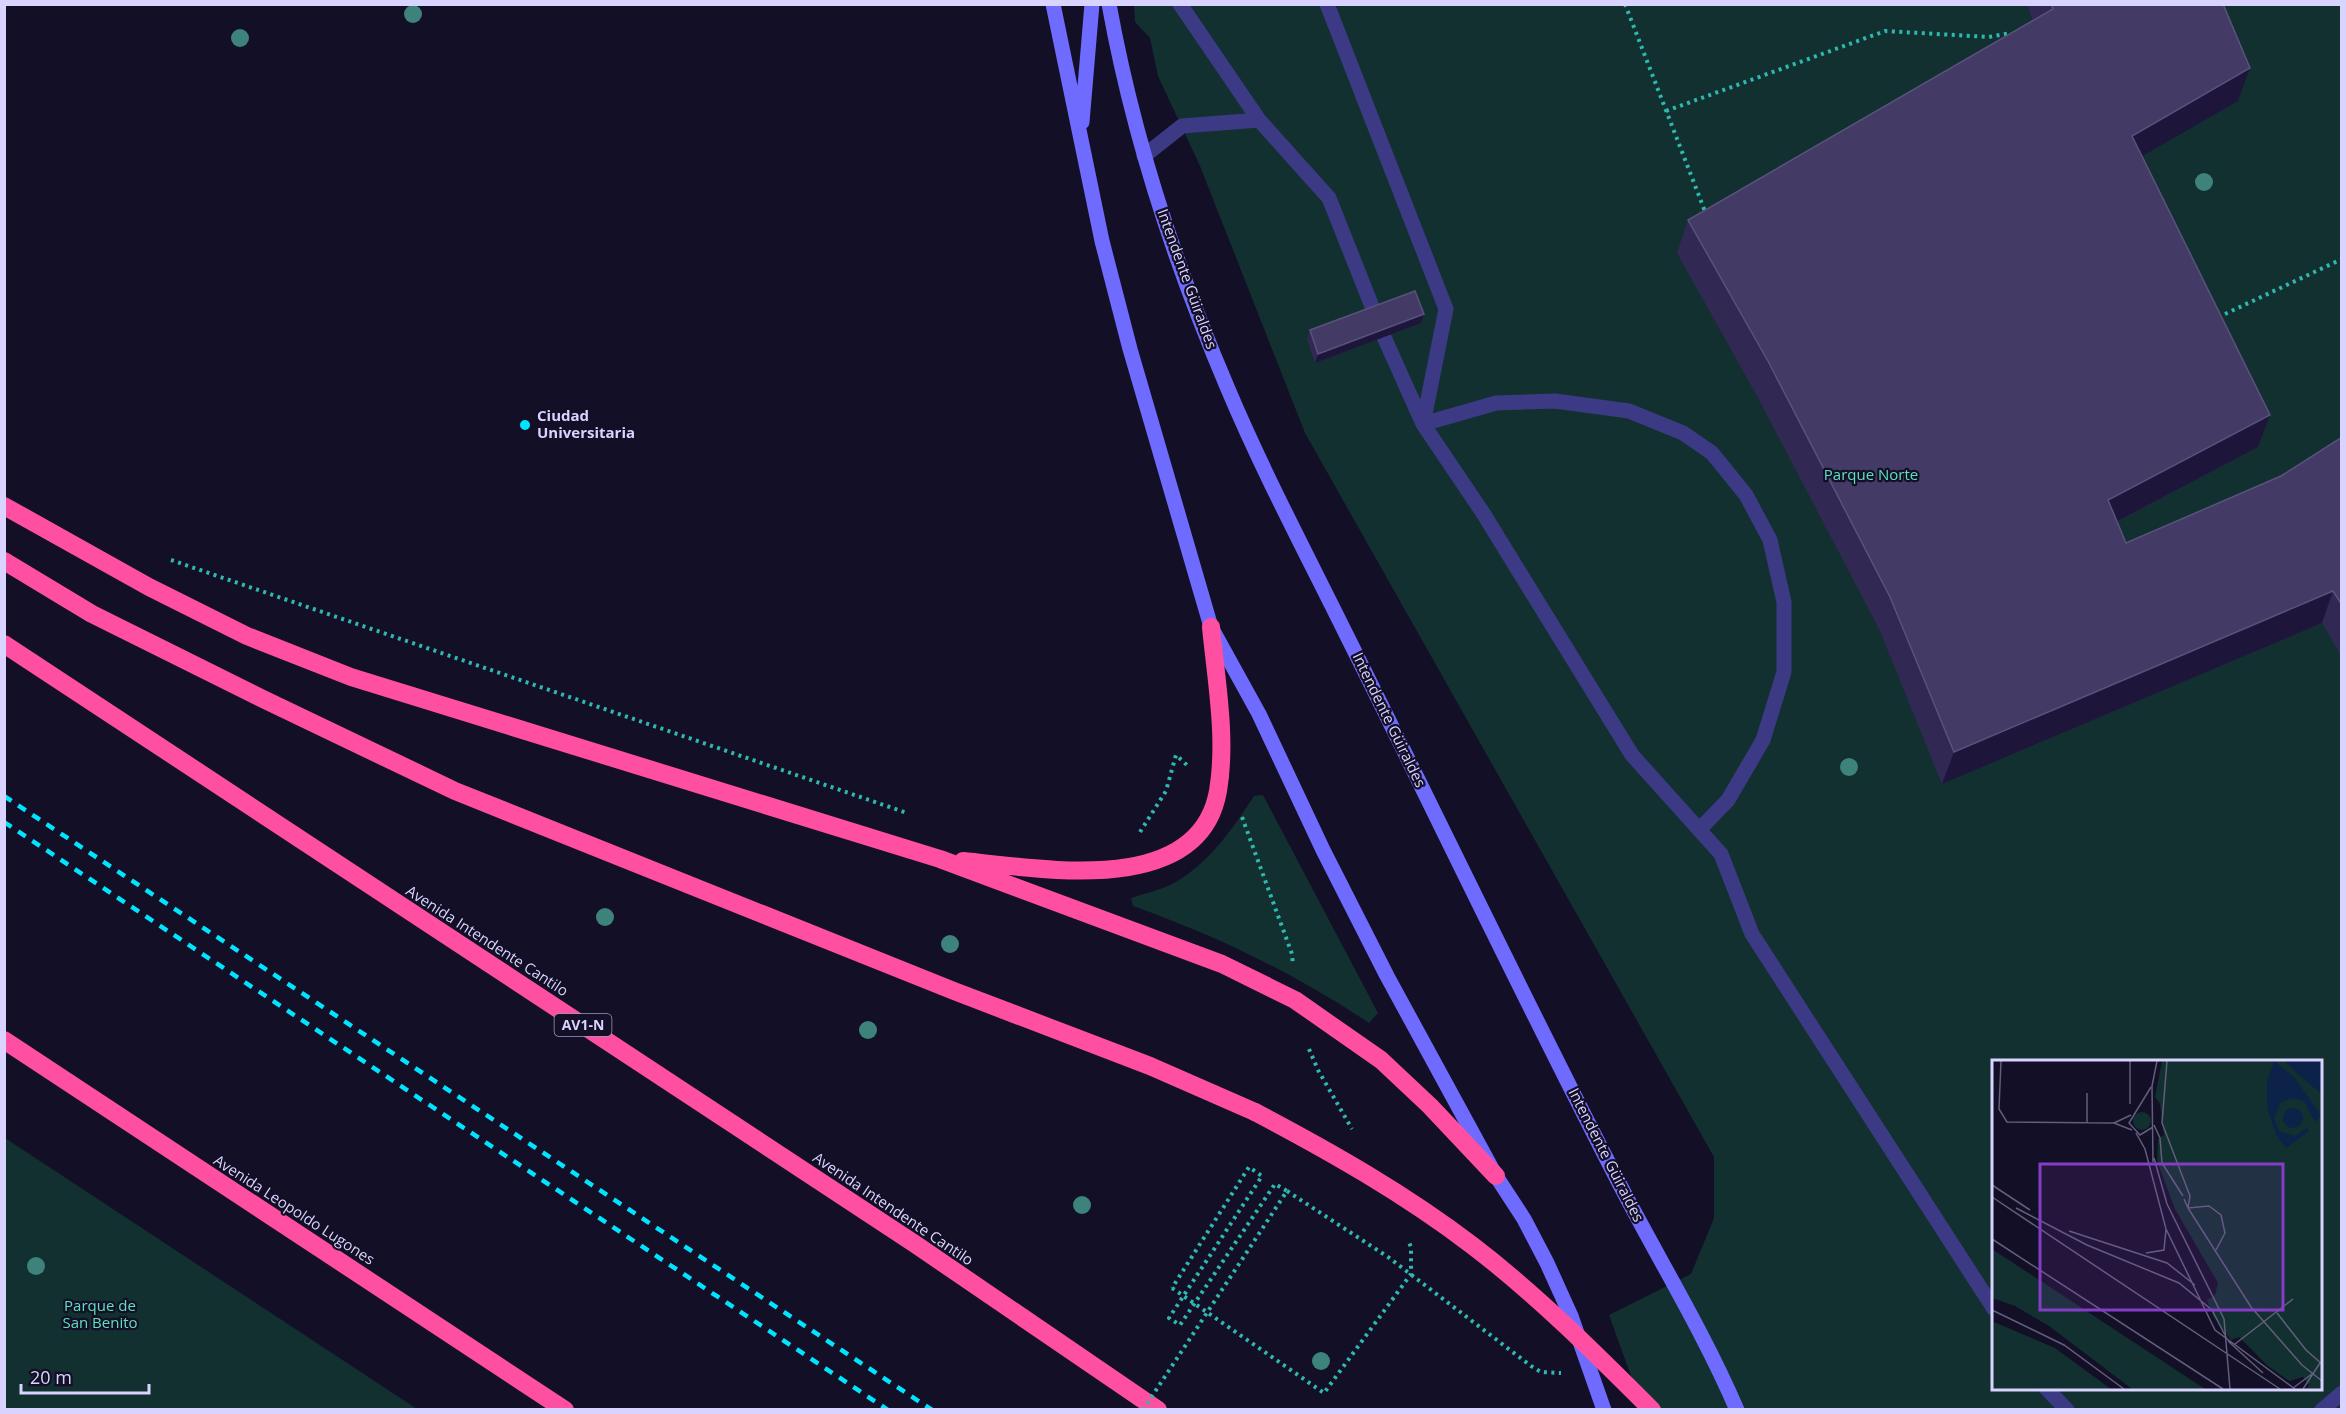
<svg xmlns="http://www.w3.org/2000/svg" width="2346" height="1414" viewBox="0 0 2346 1414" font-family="'Open Sans',sans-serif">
<rect width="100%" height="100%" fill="#130f26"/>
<!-- green -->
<path fill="#12302f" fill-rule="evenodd" d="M 1134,5 L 2341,5 L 2341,1409 L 1643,1409 L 1609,1315 L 1691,1274 L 1714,1218 L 1714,1157 L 1305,433 L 1200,166 L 1158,76 L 1150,38 L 1135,22 ZM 1994,1062 L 2320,1062 L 2320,1388 L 1994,1388 Z
M 1263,795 L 1378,1013 L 1369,1023 C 1294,973 1217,936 1133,906 L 1131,898 C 1146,893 1166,889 1179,880 C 1212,859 1233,828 1254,796 Z
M 4,1138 L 5,1138 L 417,1409 L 5,1409 Z"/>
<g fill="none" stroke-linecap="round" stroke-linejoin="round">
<!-- path -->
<path stroke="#2fb8b0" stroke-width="4" stroke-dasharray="3 4.5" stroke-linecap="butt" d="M 1625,4 L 1706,214
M 1666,111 L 1885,31 L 1989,37 L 2010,33
M 2225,314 L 2342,259
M 171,560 L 907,813
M 1242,817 L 1292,954 L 1293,965
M 1140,832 L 1166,791 L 1176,755 L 1189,767
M 1309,1049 L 1318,1070 L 1352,1129
M 1287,1191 L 1388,1257 L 1531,1366 L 1541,1372 L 1561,1373
M 1172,1288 L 1324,1393 L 1411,1274 L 1411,1247 L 1408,1240"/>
<!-- service -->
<path stroke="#3d3a85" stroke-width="15" d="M 1180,4 L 1259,120 L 1329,198 L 1375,314
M 1327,4 L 1446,309 L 1423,424 L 1483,513 L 1632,755 L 1721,854 L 1752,934 L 1994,1309
M 1144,156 L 1182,126 L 1259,120
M 1384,337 L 1423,424 L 1496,403 L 1555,401 L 1629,411 L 1683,433 L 1712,453 L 1746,495 L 1770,540 L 1784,602 L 1784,672 L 1763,740 L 1728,800 L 1699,830
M 2046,1388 L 2067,1410
M 2322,1410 L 2342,1393"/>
<!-- secondary -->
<path stroke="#6f6bff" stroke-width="15" d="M 1053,4 L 1102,241 L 1130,349 L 1211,627 L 1259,714 L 1323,850 L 1387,976 L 1496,1176 L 1524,1219 L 1547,1263 L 1571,1316 L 1604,1410
M 1109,4 C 1133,137 1175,265 1228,389 C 1263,472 1306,553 1346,634 C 1437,816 1525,1001 1619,1183 C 1658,1258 1703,1331 1737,1410
M 1082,122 L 1092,4"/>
<!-- motorway -->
<path stroke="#ff4fa3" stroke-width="18" d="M 4,506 L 149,587 L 247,636 L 351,677 L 940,859 L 1222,964 L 1295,1000 L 1381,1060 L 1430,1106 L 1496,1176
M 4,561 L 92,614 L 263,699 L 455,791 L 954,991 L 1150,1066 L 1255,1112
M 4,644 L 915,1244 L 1158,1410
M 963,861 C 1039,868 1199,899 1218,791 C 1227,738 1216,680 1211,627
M 4,1040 L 565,1410"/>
<!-- rail -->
<path stroke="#00e5ff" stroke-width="4.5" stroke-dasharray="9 8" stroke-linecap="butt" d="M 4,796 L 932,1410
M 4,822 L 888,1410"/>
<!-- path-bridge -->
<path stroke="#2fb8b0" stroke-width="4" stroke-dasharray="3 4.5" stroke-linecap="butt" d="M 1143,1410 L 1287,1191 L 1275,1184 L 1180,1325 L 1169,1318 L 1262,1176 L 1249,1167 L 1172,1288"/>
<!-- motorway-bridge -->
<path stroke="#ff4fa3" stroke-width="18" d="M 1255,1112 C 1331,1152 1405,1194 1473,1246 C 1537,1295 1595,1353 1652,1410"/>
</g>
<!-- trees -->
<g fill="#3d827b">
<circle cx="413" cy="14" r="9"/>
<circle cx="240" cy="38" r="9"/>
<circle cx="2204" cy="182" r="9"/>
<circle cx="1849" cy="767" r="9"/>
<circle cx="605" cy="917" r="9"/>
<circle cx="950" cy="944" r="9"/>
<circle cx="868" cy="1030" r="9"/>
<circle cx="1082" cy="1205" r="9"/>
<circle cx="36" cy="1266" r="9"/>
<circle cx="1321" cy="1361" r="9"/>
</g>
<!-- wall -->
<path fill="#312854" d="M 2027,4 L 2223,4 L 2250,68 L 2238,101 L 2142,156 L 2258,447 L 2117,522 L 2126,543 L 2281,476 L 2342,437 L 2342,657 L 2322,623 L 1942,784 L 1879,629 L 1757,396 L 1677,253 L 1688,220 L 2033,21 Z
M 1424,314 L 1421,323 L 1315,363 L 1307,339 L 1310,330 Z"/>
<!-- shaded-wall -->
<path fill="#1d163a" d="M 2250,68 L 2238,101 L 2120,169 L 2132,136 Z
M 1424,314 L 1421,323 L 1315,363 L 1318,354 Z
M 2270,415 L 2258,447 L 2097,532 L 2108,500 Z
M 2333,591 L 2322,623 L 1942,784 L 1954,752 Z"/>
<!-- building -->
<path fill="#433a66" stroke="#5a527e" stroke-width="1.5" d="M 2051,4 L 2223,4 L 2250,68 L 2132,136 L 2270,415 L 2108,500 L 2126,543 L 2281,476 L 2342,437 L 2342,605 L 2333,591 L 1954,752 L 1890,597 L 1769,363 L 1688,220 L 2053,9 Z
M 1415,291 L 1424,314 L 1318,354 L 1310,330 Z"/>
<!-- markers -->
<circle fill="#00e5ff" stroke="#130f26" stroke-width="2" cx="525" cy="425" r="6"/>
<g text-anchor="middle" stroke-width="4.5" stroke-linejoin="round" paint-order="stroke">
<!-- shield labels -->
<rect fill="#130f26" stroke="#9e99be" stroke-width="1.5" x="554.5" y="1014" width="57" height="22" rx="4.5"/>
<g font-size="14" font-weight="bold" fill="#d9d4ff">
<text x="583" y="1030">AV1-N</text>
</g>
<!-- street labels -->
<g font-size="15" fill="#d9d4ff" stroke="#130f26">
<text transform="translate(1187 279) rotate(70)" y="5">Intendente Güiraldes</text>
<text transform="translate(1389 720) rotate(64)" y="5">Intendente Güiraldes</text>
<text transform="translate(487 941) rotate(33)" y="5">Avenida Intendente Cantilo</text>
<text transform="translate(1606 1155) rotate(63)" y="5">Intendente Güiraldes</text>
<text transform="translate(893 1209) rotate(34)" y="5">Avenida Intendente Cantilo</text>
<text transform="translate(294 1210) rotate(33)" y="5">Avenida Leopoldo Lugones</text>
</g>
<!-- poi labels -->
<g font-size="15" font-weight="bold" fill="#d9d4ff" stroke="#130f26" text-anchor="start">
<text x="537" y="421">Ciudad<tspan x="537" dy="17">Universitaria</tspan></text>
</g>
<!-- park labels -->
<g font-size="15" fill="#5fe0c0" stroke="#130f26">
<text x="1871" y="480">Parque Norte</text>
<text x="100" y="1311">Parque de<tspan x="100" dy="17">San Benito</tspan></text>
</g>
</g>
<!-- overview -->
<g transform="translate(1992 1060)">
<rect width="330" height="330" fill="#130f26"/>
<path d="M 170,1 L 330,1 L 330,329 L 314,329 L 317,325 L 311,317 L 297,321 L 276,306 L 247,277 L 239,280 L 221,256 L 215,240 L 223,235 L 226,223 L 183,149 L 165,101 L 166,79 L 172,75 L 168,44 L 163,37 ZM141 61a9 9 0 1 1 18 0a9 9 0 1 1-18 0ZM 0,189 L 213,329 L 140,329 L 57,266 L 23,246 L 0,238 ZM 0,261 L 63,288 L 119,329 L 0,329 Z" fill="#12302f"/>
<path d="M 282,1 L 302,17 L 329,55 L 323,62 L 312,41 L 300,38 L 289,42 L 282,58 L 287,71 L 302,76 L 315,68 L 317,71 L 294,88 L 284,75 L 275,48 L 275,22 ZM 293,1 L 330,1 L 330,34 L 308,16 ZM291 58a10 10 0 1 1 20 0a10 10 0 1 1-20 0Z" fill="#0c2248"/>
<path fill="none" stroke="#625e7d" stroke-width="1.5" d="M 9,1 L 7,49 L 15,62 L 122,63 L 140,70M 175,1 L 170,63 L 198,136 L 196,148 L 259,247 L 310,305 L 330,321M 159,27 L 137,63 L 148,75 L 161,67M 95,33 L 95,63M 138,44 L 138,1M 122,63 L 139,55M 162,65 L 168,78 L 170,103 L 191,136M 144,73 L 153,89 L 174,169 L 223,270 L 303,329M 162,98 L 175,144 L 232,259 L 238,329M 161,102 L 160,26 L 165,1M 0,125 L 38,150M 0,137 L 288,329M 192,139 L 196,148 L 217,146 L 229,155 L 233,173 L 224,190M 24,148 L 95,185 L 187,223 L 220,250 L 235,279M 77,171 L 175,203 L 203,225M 0,179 L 231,329M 154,193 L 172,190 L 174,169M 0,250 L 72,285 L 132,329M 285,253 L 314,290 L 330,304M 236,281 L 271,313M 243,284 L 301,239M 301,328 L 320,314M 311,329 L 328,303"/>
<path fill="#843dc5" fill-opacity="0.15" stroke="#843dc5" stroke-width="3" d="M 48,104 L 291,104 L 291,250 L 48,250 Z"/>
<rect width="330" height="330" fill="none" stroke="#d9d4ff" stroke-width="3"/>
</g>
<!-- border -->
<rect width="2346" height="1414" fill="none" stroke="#d9d4ff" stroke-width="12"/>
<!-- scale -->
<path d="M21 1384v9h128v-9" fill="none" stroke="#d9d4ff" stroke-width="3"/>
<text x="30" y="1384" font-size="18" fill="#d9d4ff" stroke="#130f26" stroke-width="4.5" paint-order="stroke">20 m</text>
</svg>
